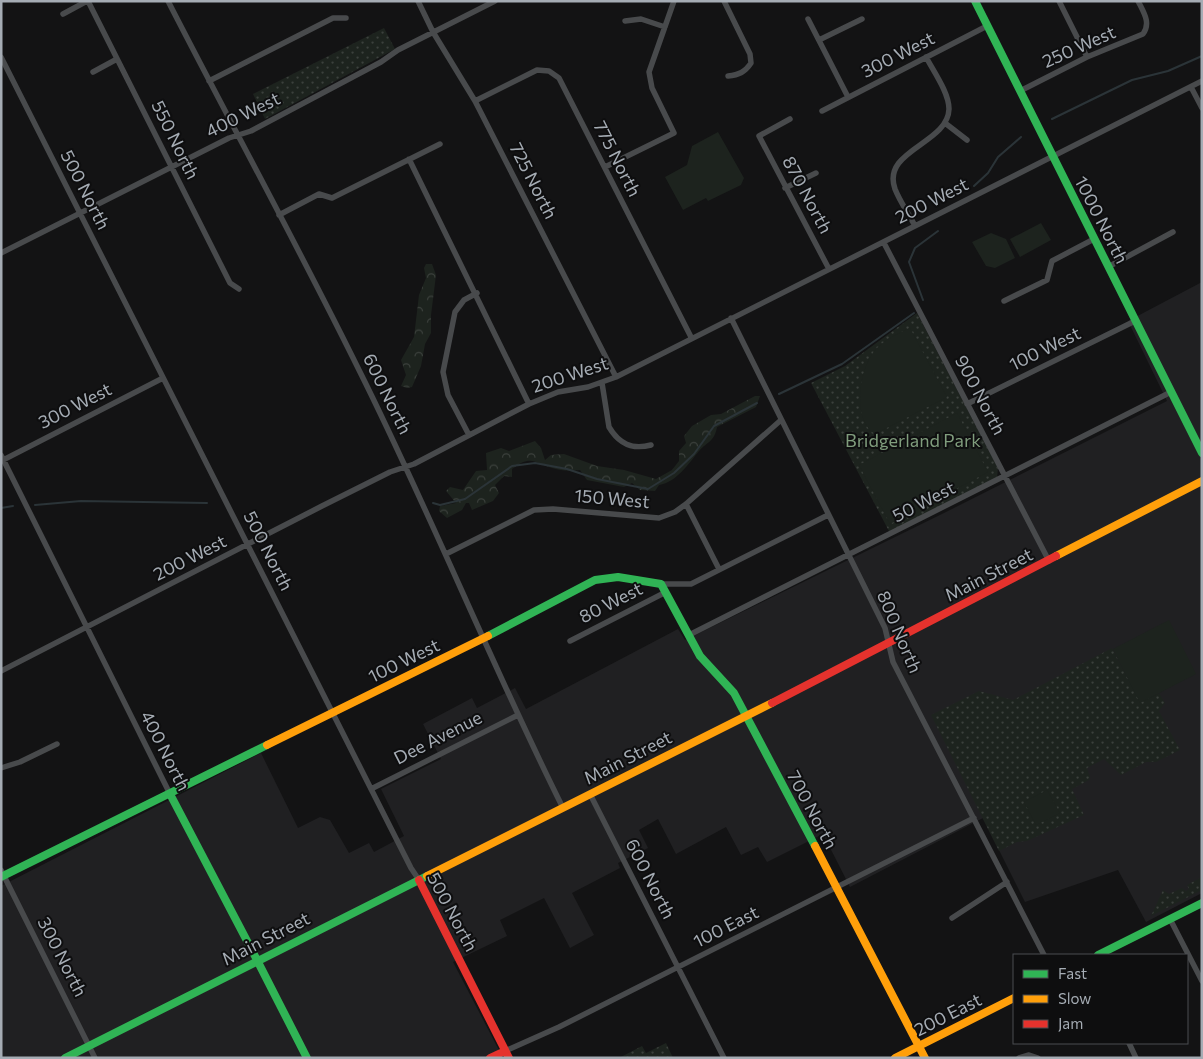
<svg xmlns="http://www.w3.org/2000/svg" width="1203" height="1059" viewBox="0 0 1203 1059" font-family="Commissioner,sans-serif">
<defs>
<pattern id="grass-dots" width="8" height="8" patternUnits="userSpaceOnUse" patternTransform="scale(1.25)"><rect width="8" height="8" fill="#1d231e"/><path d="M2 2h.1M6 6h.1" fill="none" stroke="#3b403c" stroke-width="1.8" stroke-linecap="round"/></pattern>
<pattern id="forest-crowns" width="20" height="18" patternUnits="userSpaceOnUse" patternTransform="scale(1.25)"><rect width="20" height="18" fill="#1d231e"/><path d="M2 6a3 3 0 1 1 6 0M12 15a3 3 0 1 1 6 0" fill="none" stroke="#3b403c"/></pattern>
</defs>
<rect width="100%" height="100%" fill="#131314"/>
<!-- built -->
<path fill="#202022" d="M 1202,282 L 1202,893 L 1146,922 L 1118,870 L 1025,902 L 983,818 L 850,887 L 823,834 L 767,862 L 758,847 L 741,855 L 726,827 L 676,854 L 658,819 L 639,830 L 648,848 L 618,863 L 620,868 L 572,893 L 594,935 L 570,948 L 544,898 L 500,920 L 507,936 L 453,962 L 503,1058 L 1,1058 L 1,886 L 261,753 L 298,828 L 320,817 L 330,820 L 349,853 L 369,843 L 374,852 L 404,836 L 381,789 L 441,759 L 423,724 L 472,698 L 477,708 L 515,688 L 526,709 L 678,629 L 685,640 L 944,513 L 1167,401 L 1128,321 Z"/>
<!-- grass -->
<path fill="url(#grass-dots)" d="M 384,28 L 395,49 L 265,119 L 253,94 Z
M 917,313 L 998,468 L 997,478 L 890,533 L 811,383 L 845,366 Z
M 1112,648 L 1140,702 L 1159,693 L 1165,703 L 1159,711 L 1180,750 L 1156,762 L 1146,762 L 1121,775 L 1104,759 L 1087,768 L 1090,777 L 1089,780 L 1072,789 L 1084,815 L 1027,841 L 1017,842 L 999,851 L 931,715 L 979,691 L 1013,700 Z
M 1202,877 L 1202,890 L 1151,916 L 1163,890 L 1169,894 L 1182,888 L 1186,891 L 1189,889 L 1187,885 Z
M 666,1043 L 673,1058 L 619,1058 L 642,1046 L 646,1053 Z"/>
<!-- forest -->
<path fill="url(#forest-crowns)" d="M 426,264 L 432,264 L 436,275 L 431,315 L 431,333 L 425,344 L 421,366 L 412,387 L 407,388 L 401,386 L 406,375 L 401,360 L 414,337 L 419,295 L 426,278 L 424,268 Z
M 755,396 L 760,396 L 756,407 L 717,427 C 714,442 708,441 699,451 C 688,464 677,482 659,485 L 655,491 L 640,490 L 632,483 L 624,487 L 587,480 L 580,470 C 571,471 564,471 556,469 C 535,464 532,453 512,469 L 512,477 L 504,476 L 495,485 L 499,493 L 493,501 L 472,510 L 469,503 L 466,503 L 462,510 L 447,518 L 439,511 L 440,506 L 456,503 L 446,491 L 450,487 L 463,490 L 476,471 L 487,470 L 486,453 L 501,448 L 509,451 L 535,441 L 541,448 L 545,460 L 551,455 L 564,454 L 597,466 L 624,470 L 656,479 L 672,470 L 679,461 L 679,451 L 686,443 L 684,436 L 692,426 L 711,415 L 721,414 Z"/>
<!-- garden -->
<path fill="#1d231e" d="M 718,132 L 744,178 L 741,185 L 708,201 L 706,198 L 683,210 L 665,177 L 687,165 L 692,146 Z
M 1041,223 L 1051,240 L 1020,257 L 1010,239 Z
M 991,233 L 1006,239 L 1015,258 L 995,268 L 986,266 L 972,242 Z
M 910,328 L 947,397 L 875,434 C 851,420 859,366 877,348 C 886,339 899,333 910,328 Z
M 957,413 L 988,472 L 890,524 L 859,465 Z
M 1169,620 L 1196,674 L 1140,703 L 1113,649 Z
M 1047,790 L 1060,813 L 1036,825 L 1024,802 Z"/>
<g fill="none" stroke-linecap="round" stroke-linejoin="round">
<!-- stream -->
<path stroke="#2b3438" stroke-width="2" d="M 1052,119 L 1132,80 L 1168,71 L 1202,56
M 974,186 L 988,173 L 998,157 L 1021,137
M 923,300 L 909,262 L 915,248 L 938,231
M 779,394 L 842,364 L 914,313
M 433,503 L 440,505 L 465,499 L 512,466 L 535,463 L 567,469 L 597,479 L 648,489 L 674,473 L 694,454 L 714,426 L 757,403
M 35,505 L 81,501 L 207,503
M 1,508 L 13,506"/>
<!-- street -->
<path stroke="#484a4c" stroke-width="5.5" d="M 88,1 L 230,283 L 239,289
M 168,1 C 231,124 298,246 359,370 C 431,514 491,664 563,808
M 418,1 L 433,32 L 475,101 L 616,377
M 724,1 L 750,54 L 751,63 C 745,72 739,75 728,76
M 1059,1 L 1087,57
M 63,14 L 87,1
M 808,19 L 848,97
M 625,21 L 641,19 L 665,27
M 819,40 L 862,19
M 1,57 L 411,868 L 419,880
M 93,72 L 117,59
M 209,81 L 333,18 L 346,18
M 1191,87 L 1202,108
M 1020,91 L 1087,57 L 1143,34 C 1151,23 1144,13 1138,1
M 475,101 L 537,70 L 549,71 L 559,78 L 691,337
M 822,111 L 987,26
M 790,119 L 759,136 L 829,269
M 945,123 L 967,140
M 409,159 L 529,404
M 605,167 L 674,133 L 652,88 L 649,72 L 674,1
M 785,188 L 816,173
M 279,215 L 319,194 L 332,198 L 440,144
M 915,226 C 909,214 900,202 895,189 C 881,150 948,144 949,109 C 949,93 934,72 926,57
M 884,243 L 1049,561
M 1,253 L 229,138 L 251,131 L 381,62 L 398,50 L 495,1
M 1108,267 L 1173,232
M 1004,301 L 1047,280 L 1052,261 L 1094,239
M 731,318 L 885,628 L 893,662 L 1044,955
M 602,383 L 609,427 C 619,444 632,450 651,445
M 967,404 L 1135,321
M 469,435 L 448,395 L 443,372 L 455,312 L 464,300 L 477,293
M 1,455 L 170,794
M 1,461 L 163,378
M 686,504 L 719,569
M 446,554 L 534,510 L 553,509 L 659,518 L 675,512 L 686,504 L 781,420
M 661,584 L 691,584 L 828,515
M 689,635 L 1171,392
M 570,641 L 666,592
M 1,671 L 322,506 L 390,472 L 414,464 L 529,404 L 558,392 L 588,387 L 616,377 L 1202,81
M 1,768 L 20,762 L 57,744
M 371,789 L 518,715
M 590,794 L 724,1058
M 1,870 L 95,1058
M 952,918 L 1007,882
M 1170,919 L 1202,981
M 1129,1043 L 1136,1058
M 505,1051 L 559,1027 L 974,818
M 1019,1058 L 1029,1055 L 1038,1058"/>
<!-- fast -->
<path stroke="#30b455" stroke-width="8" d="M 975,1 L 1202,453
M 488,636 L 595,580 L 618,577 L 661,584 L 700,656 L 734,693 L 815,846
M 170,794 L 257,960
M 1,877 L 267,745
M 1098,955 L 1202,903
M 257,960 L 307,1058
M 65,1058 L 427,876"/>
<!-- slow -->
<path stroke="#ff9f0a" stroke-width="8" d="M 1056,556 L 1202,481
M 267,745 L 488,636
M 815,846 L 925,1058
M 427,876 L 772,703
M 895,1058 L 1014,998"/>
<!-- jam -->
<path stroke="#e5322d" stroke-width="8" d="M 772,703 L 1056,556
M 419,880 L 509,1058
M 490,1058 L 505,1051"/>
</g>
<g text-anchor="middle" stroke-width="4" stroke-linejoin="round" paint-order="stroke">
<!-- street labels -->
<g font-size="18" fill="#a5acb4" stroke="#0e0e0f">
<text transform="translate(1079 47) rotate(-24)" y="6">250 West</text>
<text transform="translate(898 55) rotate(-27)" y="6">300 West</text>
<text transform="translate(243 115) rotate(-26)" y="6">400 West</text>
<text transform="translate(175 140) rotate(64)" y="6">550 North</text>
<text transform="translate(617 159) rotate(63)" y="6">775 North</text>
<text transform="translate(533 181) rotate(63)" y="6">725 North</text>
<text transform="translate(85 190) rotate(63)" y="6">500 North</text>
<text transform="translate(807 195) rotate(62)" y="6">870 North</text>
<text transform="translate(932 201) rotate(-27)" y="6">200 West</text>
<text transform="translate(1101 220) rotate(63)" y="6">1000 North</text>
<text transform="translate(1045 349) rotate(-26)" y="6">100 West</text>
<text transform="translate(570 375) rotate(-18)" y="6">200 West</text>
<text transform="translate(387 394) rotate(64)" y="6">600 North</text>
<text transform="translate(980 395) rotate(62)" y="6">900 North</text>
<text transform="translate(75 406) rotate(-27)" y="6">300 West</text>
<text transform="translate(612 499) rotate(5)" y="6">150 West</text>
<text transform="translate(924 502) rotate(-27)" y="6">50 West</text>
<text transform="translate(268 551) rotate(63)" y="6">500 North</text>
<text transform="translate(190 558) rotate(-27)" y="6">200 West</text>
<text transform="translate(989 575) rotate(-27)" y="6">Main Street</text>
<text transform="translate(611 603) rotate(-27)" y="6">80 West</text>
<text transform="translate(899 632) rotate(67)" y="6">800 North</text>
<text transform="translate(404 661) rotate(-26)" y="6">100 West</text>
<text transform="translate(438 738) rotate(-27)" y="6">Dee Avenue</text>
<text transform="translate(165 751) rotate(63)" y="6">400 North</text>
<text transform="translate(628 758) rotate(-27)" y="6">Main Street</text>
<text transform="translate(812 810) rotate(62)" y="6">700 North</text>
<text transform="translate(650 879) rotate(63)" y="6">600 North</text>
<text transform="translate(452 912) rotate(62)" y="6">500 North</text>
<text transform="translate(726 927) rotate(-27)" y="6">100 East</text>
<text transform="translate(266 939) rotate(-27)" y="6">Main Street</text>
<text transform="translate(62 957) rotate(63)" y="6">300 North</text>
<text transform="translate(948 1015) rotate(-27)" y="6">200 East</text>
</g>
<!-- park labels -->
<g font-size="18" fill="#809d7d" stroke="#0e0e0f">
<text x="913" y="447">Bridgerland Park</text>
</g>
</g>
<!-- border -->
<rect width="1203" height="1059" fill="none" stroke="#a5acb4" stroke-width="5"/>
<!-- legend -->
<rect x="1013" y="954" width="175" height="90" fill="#0e0e0f" stroke="#4a4d51"/>
<rect x="1023" y="970" width="25" height="8" fill="#30b455" stroke="#4a4d51"/>
<text x="1058" y="979" font-size="15" fill="#a5acb4">Fast</text>
<rect x="1023" y="995" width="25" height="8" fill="#ff9f0a" stroke="#4a4d51"/>
<text x="1058" y="1004" font-size="15" fill="#a5acb4">Slow</text>
<rect x="1023" y="1020" width="25" height="8" fill="#e5322d" stroke="#4a4d51"/>
<text x="1058" y="1029" font-size="15" fill="#a5acb4">Jam</text>
</svg>
